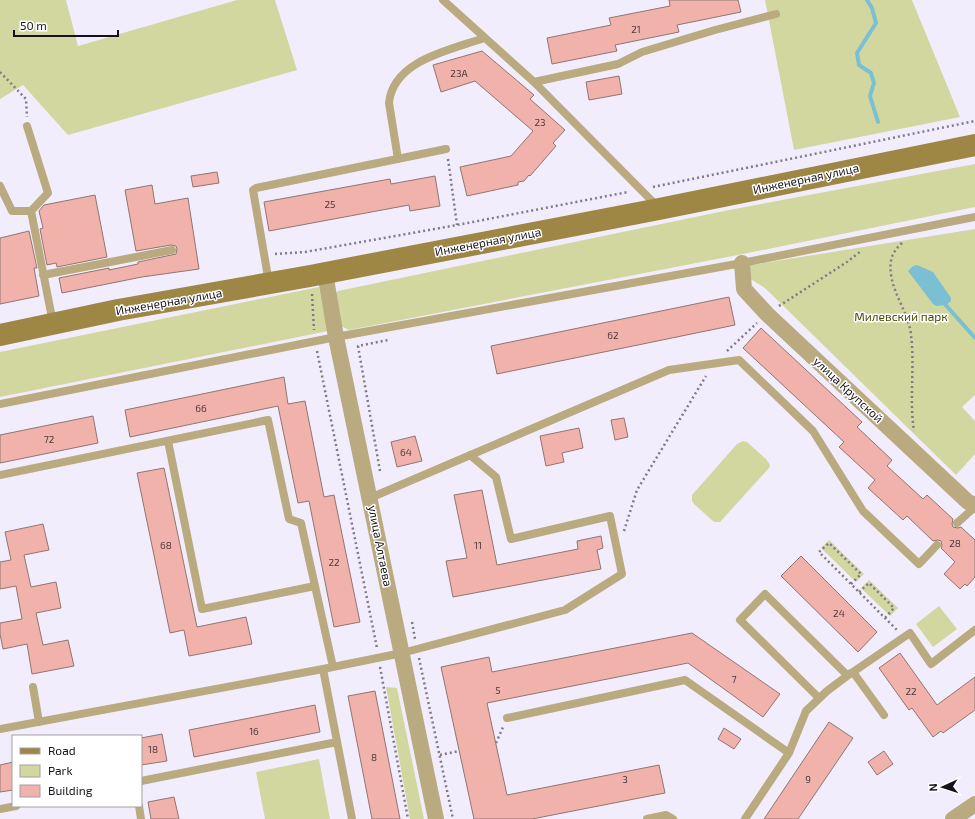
<svg xmlns="http://www.w3.org/2000/svg" width="975" height="819" viewBox="0 0 975 819" font-family="'Exo 2',sans-serif">
<rect width="100%" height="100%" fill="#f2edfc"/>
<!-- green -->
<path fill="#d2d7a0" d="M 0,0 L 66,0 L 78,46 L 237,0 L 275,0 L 297,70 L 68,135 L 23,85 L 0,99 Z
M 765,0 L 912,0 L 960,117 L 794,150 Z
M 975,164 L 975,207 L 738,255 L 349,330 L 335,323 L 332,297 L 338,291 L 729,210 Z
M 975,229 L 975,395 L 962,407 L 975,421 L 975,454 L 956,475 L 765,288 L 733,268 Z
M 319,287 L 328,331 L 0,397 L 0,352 Z
M 743,441 L 747,442 L 766,459 L 770,465 L 769,468 L 720,522 L 714,522 L 694,504 L 692,501 L 692,495 L 737,444 Z
M 829,540 L 864,574 L 856,582 L 821,548 Z
M 869,580 L 898,608 L 890,616 L 861,588 Z
M 939,606 L 957,629 L 933,647 L 916,624 Z
M 386,687 L 397,688 L 424,819 L 410,819 Z
M 319,759 L 330,819 L 265,819 L 256,772 Z"/>
<!-- water -->
<path fill="#7bbfd2" d="M 917,265 L 933,272 L 951,298 L 951,301 L 946,305 L 936,306 L 933,304 L 908,271 L 913,266 Z"/>
<g fill="none" stroke-linecap="round" stroke-linejoin="round">
<!-- stream -->
<path stroke="#7bbfd2" stroke-width="4" d="M 867,0 L 872,8 L 876,23 L 857,53 L 859,65 L 871,73 L 874,83 L 870,96 L 878,122
M 943,302 L 975,338"/>
</g>
<!-- building -->
<path fill="#f1b2ab" stroke="#907571" d="M 669,0 L 738,0 L 741,12 L 677,25 L 679,32 L 615,45 L 617,51 L 552,64 L 547,38 L 611,25 L 609,18 L 670,6 Z
M 482,51 L 534,95 L 530,99 L 565,130 L 553,143 L 556,146 L 530,176 L 529,175 L 524,181 L 518,182 L 518,185 L 467,196 L 460,167 L 511,156 L 533,131 L 475,81 L 441,92 L 433,65 Z
M 619,76 L 622,94 L 589,100 L 586,82 Z
M 217,172 L 219,183 L 193,187 L 191,176 Z
M 435,176 L 440,206 L 410,211 L 409,205 L 269,231 L 264,202 L 390,179 L 391,184 Z
M 152,185 L 155,204 L 188,198 L 199,269 L 142,277 L 62,293 L 59,278 L 109,268 L 109,270 L 138,264 L 138,262 L 176,254 L 177,249 L 176,246 L 171,245 L 136,251 L 125,190 Z
M 95,195 L 107,257 L 57,267 L 56,263 L 47,265 L 40,229 L 43,228 L 39,211 L 44,205 Z
M 29,231 L 37,268 L 34,268 L 39,296 L 0,304 L 0,238 Z
M 729,297 L 735,325 L 497,374 L 491,346 Z
M 761,328 L 862,422 L 857,427 L 892,460 L 887,466 L 923,499 L 927,495 L 953,519 L 952,524 L 953,527 L 958,528 L 961,527 L 975,540 L 975,577 L 967,586 L 965,584 L 960,589 L 944,574 L 955,562 L 941,548 L 942,546 L 941,541 L 938,540 L 933,541 L 907,516 L 903,520 L 868,488 L 875,480 L 839,447 L 844,442 L 743,348 Z
M 284,377 L 288,404 L 305,401 L 324,497 L 334,495 L 360,622 L 334,627 L 309,501 L 298,503 L 278,406 L 130,437 L 125,410 Z
M 93,416 L 98,443 L 0,463 L 0,435 Z
M 624,418 L 628,437 L 615,440 L 611,420 Z
M 579,428 L 583,448 L 562,453 L 564,462 L 546,466 L 540,436 Z
M 415,436 L 422,461 L 397,467 L 391,442 Z
M 164,468 L 197,627 L 246,617 L 252,644 L 189,656 L 184,630 L 170,633 L 137,473 Z
M 482,490 L 497,565 L 578,549 L 577,541 L 601,536 L 603,548 L 597,550 L 601,569 L 453,597 L 446,561 L 467,558 L 454,495 Z
M 43,524 L 49,550 L 24,555 L 31,587 L 56,582 L 61,608 L 36,613 L 43,645 L 68,640 L 74,666 L 32,674 L 27,644 L 3,649 L 0,634 L 0,623 L 22,619 L 16,586 L 0,589 L 0,562 L 11,560 L 5,532 Z
M 801,556 L 877,632 L 858,652 L 781,576 Z
M 692,633 L 780,694 L 763,717 L 688,663 L 487,703 L 507,795 L 659,765 L 665,793 L 532,819 L 474,819 L 441,667 L 489,657 L 492,672 Z
M 900,653 L 937,705 L 975,677 L 975,710 L 943,733 L 941,731 L 933,737 L 912,708 L 909,710 L 879,668 Z
M 375,691 L 400,819 L 372,819 L 348,696 Z
M 315,705 L 320,732 L 194,757 L 189,730 Z
M 829,722 L 853,738 L 798,819 L 764,819 Z
M 724,728 L 741,739 L 734,749 L 718,739 Z
M 162,734 L 167,761 L 141,765 L 141,738 Z
M 884,751 L 893,764 L 877,775 L 868,762 Z
M 13,762 L 13,790 L 0,792 L 0,765 Z
M 174,797 L 179,819 L 151,819 L 148,802 Z"/>
<g fill="none" stroke-linecap="round" stroke-linejoin="round">
<!-- path -->
<path stroke="#7f7a86" stroke-width="2.5" stroke-dasharray="2 3" stroke-linecap="butt" d="M 0,72 L 26,99 L 27,117
M 448,159 L 457,225
M 653,187 L 975,121
M 902,243 C 892,252 889,261 891,274 C 893,294 909,314 911,335 C 915,367 909,399 914,431
M 275,254 L 305,252 L 457,225 L 628,192
M 312,294 L 314,330
M 779,306 L 847,262 L 861,251
M 317,351 L 377,648
M 727,351 L 757,323
M 380,471 L 358,346 L 388,340
M 624,531 L 637,490 L 706,376
M 851,584 L 861,574 L 829,543 L 819,552 C 845,578 871,604 897,630
M 859,592 L 869,583 L 894,608 L 885,618
M 412,622 L 415,639
M 419,658 L 453,819
M 380,667 L 408,819
M 496,743 L 503,727
M 440,755 L 459,751"/>
<!-- lane -->
<path stroke="#b9aa7f" stroke-width="8" d="M 443,0 L 534,82 L 658,207
M 534,82 L 618,64 L 642,52 L 715,30 L 776,14
M 398,159 L 389,103 C 393,60 451,50 484,38
M 0,186 L 12,211 L 31,211 L 48,193 L 27,126
M 31,211 L 53,323
M 43,275 L 172,250
M 269,283 L 253,190 L 256,188 L 446,149
M 0,404 L 336,337 L 742,263 L 975,217
M 168,441 L 202,609 L 315,586
M 0,475 L 268,420 L 289,519 L 301,523 L 333,667
M 370,498 L 669,370 L 739,360 L 813,431 L 863,511 L 919,564 L 937,545
M 957,523 L 975,507
M 323,669 L 352,819
M 33,687 L 39,722
M 819,698 L 740,620 L 765,594 L 847,675
M 884,715 L 853,672 L 910,633 L 931,664 L 975,630
M 507,718 L 685,680 L 789,753 L 745,819
M 0,729 L 323,669 L 402,653 L 565,610 L 622,574 L 610,516 L 511,539 L 496,477 L 470,455
M 789,753 L 806,711 L 827,691 L 851,673
M 141,781 L 337,742
M 139,806 L 141,819
M 0,809 L 16,806
M 647,819 L 666,815 L 673,819"/>
<!-- street -->
<path stroke="#b9aa7f" stroke-width="16" d="M 742,263 L 744,289 L 767,314 L 968,502 L 975,505
M 325,273 L 336,337 L 436,819
M 953,819 L 975,804"/>
<!-- secondary -->
<path stroke="#9e8744" stroke-width="22" d="M 0,335 L 118,310 L 310,276 L 659,209 L 975,145"/>
</g>
<g text-anchor="middle" stroke-width="3" stroke-linejoin="round" paint-order="stroke">
<!-- number labels -->
<g font-size="10" fill="#4d3a3f">
<text x="636" y="33">21</text>
<text x="459" y="77">23А</text>
<text x="540" y="126">23</text>
<text x="330" y="208">25</text>
<text x="613" y="339">62</text>
<text x="201" y="412">66</text>
<text x="49" y="443">72</text>
<text x="406" y="456">64</text>
<text x="955" y="547">28</text>
<text x="166" y="549">68</text>
<text x="478" y="549">11</text>
<text x="334" y="566">22</text>
<text x="839" y="617">24</text>
<text x="734" y="683">7</text>
<text x="498" y="694">5</text>
<text x="911" y="695">22</text>
<text x="254" y="735">16</text>
<text x="153" y="753">18</text>
<text x="374" y="761">8</text>
<text x="625" y="783">3</text>
<text x="808" y="783">9</text>
</g>
<!-- street labels -->
<g font-size="12" fill="#16121b" stroke="#fff">
<text transform="translate(806 179) rotate(-12)" y="4">Инженерная улица</text>
<text transform="translate(488 242) rotate(-11)" y="4">Инженерная улица</text>
<text transform="translate(169 302) rotate(-10)" y="4">Инженерная улица</text>
<text transform="translate(848 390) rotate(43)" y="4">улица Крупской</text>
<text transform="translate(380 546) rotate(79)" y="4">улица Алтаева</text>
</g>
<!-- park labels -->
<g font-size="12" fill="#464905" stroke="#fff">
<text x="901" y="321">Милевский парк</text>
</g>
</g>
<!-- legend -->
<rect x="12" y="735" width="130" height="72" fill="#ffffff" stroke="#a2a0a4"/>
<rect x="20" y="748" width="20" height="6" fill="#9e8744" stroke="#a2a0a4"/>
<text x="48" y="755" font-size="12" fill="#16121b">Road</text>
<rect x="20" y="765" width="20" height="12" fill="#d2d7a0" stroke="#a2a0a4"/>
<text x="48" y="775" font-size="12" fill="#16121b">Park</text>
<rect x="20" y="785" width="20" height="12" fill="#f1b2ab" stroke="#a2a0a4"/>
<text x="48" y="795" font-size="12" fill="#16121b">Building</text>
<!-- north arrow -->
<g transform="translate(943 787) rotate(267)" stroke="#ffffff" stroke-width="3" paint-order="stroke">
<path d="M0-3L7 15L0 10L-7 15Z" fill="#16121b"/>
<text y="-6" font-size="11" font-weight="bold" text-anchor="middle" fill="#16121b">N</text>
</g>
<!-- scale -->
<path d="M14 30v6h104v-6" fill="none" stroke="#16121b" stroke-width="2"/>
<text x="20" y="30" font-size="12" fill="#16121b" stroke="#ffffff" stroke-width="3" paint-order="stroke">50 m</text>
</svg>
